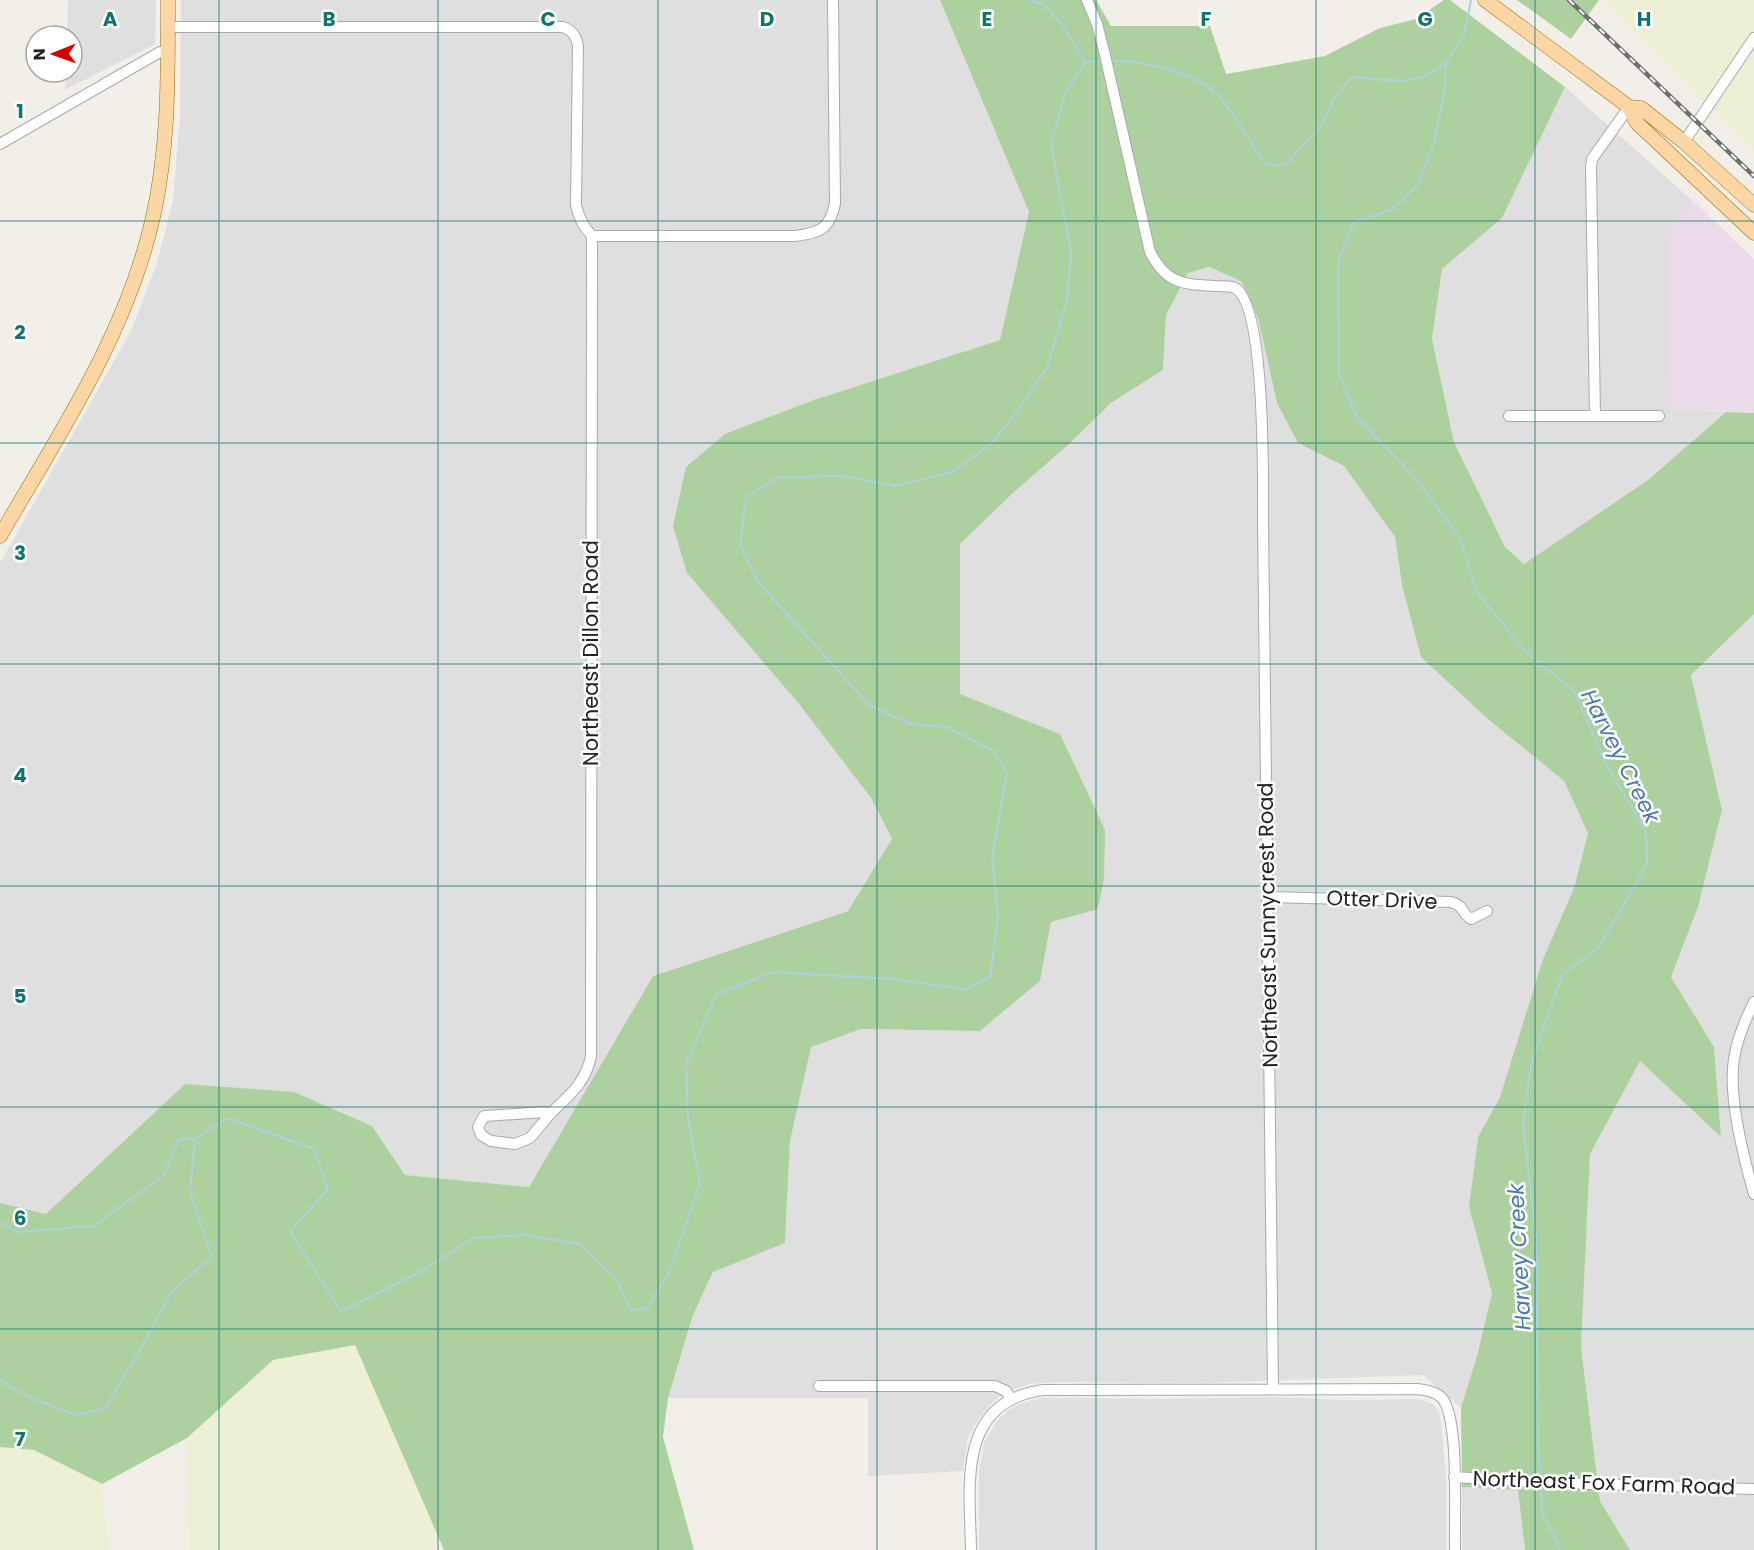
<svg xmlns="http://www.w3.org/2000/svg" width="1754" height="1550" viewBox="0 0 1754 1550" font-family="Poppins,sans-serif">
<rect width="100%" height="100%" fill="#f2efe9"/>
<!-- residential -->
<path fill="#e0dfdf" d="M 68,0 L 156,0 L 155,44 L 65,90 L 66,72 L 72,72 L 72,36 L 67,36 Z
M 181,0 L 940,0 L 1029,212 L 1000,340 L 814,400 L 687,573 L 799,704 L 871,798 L 892,840 L 848,911 L 653,976 L 529,1187 L 405,1175 L 372,1126 L 185,1084 L 46,1215 L 0,1203 L 0,563 L 131,331 L 157,263 L 173,201 L 180,117 Z
M 1565,87 L 1693,201 L 1669,228 L 1670,408 L 1726,412 L 1648,480 L 1524,564 L 1505,547 L 1454,442 L 1432,339 L 1442,269 L 1502,218 Z
M 1209,267 L 1241,281 L 1258,318 L 1277,403 L 1298,443 L 1344,466 L 1395,537 L 1402,585 L 1489,720 L 1564,781 L 1588,833 L 1574,888 L 1543,959 L 1500,1097 L 1478,1137 L 1469,1207 L 1492,1293 L 1478,1352 L 1461,1408 L 1423,1375 L 1199,1383 L 1061,1382 L 1029,1384 L 1007,1392 L 995,1400 L 984,1412 L 975,1424 L 968,1438 L 963,1471 L 868,1476 L 868,1398 L 668,1398 L 693,1315 L 713,1272 L 785,1243 L 790,1141 L 811,1046 L 861,1029 L 980,1031 L 1040,981 L 1051,922 L 1060,734 L 960,694 L 960,544 L 1013,493 L 1069,444 L 1111,403 L 1163,370 L 1166,315 L 1188,273 Z
M 1754,614 L 1754,1550 L 1630,1550 L 1600,1501 L 1581,1347 L 1590,1153 L 1640,1061 L 1721,1136 L 1714,1048 L 1671,977 L 1698,907 L 1722,810 L 1691,675 Z
M 1273,1397 L 1342,1400 L 1416,1399 L 1425,1401 L 1434,1405 L 1439,1412 L 1441,1423 L 1443,1445 L 1446,1477 L 1446,1550 L 979,1550 L 979,1472 L 984,1443 L 996,1422 L 1006,1412 L 1015,1406 L 1032,1400 L 1043,1398 L 1166,1399 Z
M 1462,1487 L 1518,1489 L 1525,1550 L 1462,1550 Z"/>
<!-- industrial -->
<path fill="#ebdbe8" d="M 1693,201 L 1754,259 L 1754,413 L 1670,408 L 1669,228 Z"/>
<!-- farmland -->
<path fill="#eef0d5" d="M 1602,0 L 1754,0 L 1754,151 Z
M 355,1345 L 439,1539 L 433,1550 L 189,1550 L 187,1438 L 273,1360 Z
M 0,1447 L 34,1450 L 102,1484 L 109,1550 L 0,1550 Z"/>
<!-- forest -->
<path fill="#add19e" d="M 940,0 L 1096,0 L 1111,26 L 1210,26 L 1226,74 L 1325,56 L 1380,28 L 1416,19 L 1444,0 L 1450,0 L 1565,87 L 1502,218 L 1442,269 L 1432,339 L 1454,442 L 1505,547 L 1524,564 L 1648,480 L 1726,412 L 1754,413 L 1754,614 L 1691,675 L 1722,810 L 1698,907 L 1671,977 L 1714,1047 L 1721,1137 L 1640,1061 L 1590,1154 L 1581,1347 L 1600,1501 L 1630,1550 L 1525,1550 L 1518,1490 L 1462,1487 L 1461,1408 L 1478,1352 L 1492,1293 L 1469,1207 L 1478,1137 L 1500,1097 L 1543,959 L 1574,888 L 1588,833 L 1564,781 L 1489,720 L 1421,657 L 1402,585 L 1395,537 L 1344,466 L 1298,443 L 1277,403 L 1258,318 L 1241,281 L 1209,267 L 1188,273 L 1166,315 L 1163,370 L 1111,403 L 1069,444 L 1013,493 L 960,544 L 960,694 L 1060,734 L 1105,830 L 1104,879 L 1098,909 L 1051,922 L 1040,981 L 980,1031 L 861,1029 L 811,1047 L 790,1141 L 785,1243 L 713,1272 L 693,1315 L 668,1398 L 663,1437 L 694,1550 L 444,1550 L 355,1345 L 273,1360 L 187,1438 L 102,1484 L 34,1450 L 0,1447 L 0,1203 L 46,1214 L 185,1084 L 294,1092 L 372,1126 L 405,1175 L 529,1187 L 653,976 L 848,911 L 892,839 L 871,798 L 799,704 L 687,573 L 673,526 L 686,467 L 725,434 L 814,400 L 1000,340 L 1029,212 Z
M 1517,0 L 1599,0 L 1571,39 Z"/>
<g fill="none" stroke-linecap="round" stroke-linejoin="round">
<!-- stream -->
<path stroke="#aad3df" stroke-width="2" d="M 1029,0 L 1043,4 L 1061,23 L 1085,62
M 1109,61 C 1139,59 1201,74 1221,98 C 1237,118 1250,142 1265,164 L 1285,165 L 1323,123 L 1334,98 L 1352,77 L 1400,81 L 1424,77 L 1446,63 L 1464,35 L 1471,0
M 1085,62 L 1103,61
M 1446,63 L 1445,88 L 1434,143 L 1417,186 L 1391,210 L 1354,222 L 1338,261 L 1339,374 L 1357,417 L 1415,478 L 1460,538 L 1476,591 L 1526,652 L 1575,692 L 1605,762 L 1646,832 L 1647,864 L 1599,947 L 1562,975 L 1531,1064 L 1523,1126 L 1536,1236 L 1538,1438 L 1540,1479
M 0,1222 L 16,1232 L 94,1226 L 164,1175 L 178,1140 L 195,1139
M 0,1380 L 28,1397 L 76,1415 L 105,1408 L 144,1343 L 172,1291 L 212,1257 L 190,1191 L 195,1139 L 227,1118 L 314,1149 L 328,1189 L 290,1231 L 341,1312 L 423,1270 L 473,1238 L 525,1235 L 580,1244 L 617,1280 L 631,1311 L 647,1308 L 668,1275 L 700,1184 L 688,1118 L 686,1064 L 716,995 L 773,972 L 891,979 L 966,989 L 990,977 L 998,914 L 992,857 L 1007,773 L 993,751 L 947,727 L 910,724 L 869,705 L 758,582 L 740,545 L 746,497 L 779,477 L 842,476 L 895,486 L 952,472 L 992,443 L 1014,415 L 1047,368 L 1067,301 L 1071,251 L 1051,145 L 1065,94 L 1085,62
M 1541,1485 L 1542,1512 L 1560,1550"/>
<!-- minor casing -->
<g stroke="#a9a9a9" stroke-width="12">
<path id="minor" d="M 1087,0 L 1097,24 L 1104,51 L 1150,252 C 1167,285 1183,284 1217,286 C 1223,286 1230,286 1235,288 C 1266,305 1263,484 1263,521 L 1273,1388
M 168,27 L 563,27 C 573,31 576,36 578,46 L 576,205 C 579,218 583,226 592,236 L 795,236 C 820,233 830,229 835,203 L 833,0
M 1684,142 L 1754,38
M 0,144 L 160,52 L 168,50
M 1509,416 L 1659,416
M 1595,416 L 1591,167 L 1592,159 L 1629,107
M 1267,897 L 1451,902 C 1465,906 1461,913 1471,919 L 1487,911
M 1754,1002 C 1745,1020 1737,1039 1734,1059 C 1728,1095 1744,1159 1754,1194
M 551,1113 L 530,1138 L 515,1144 L 491,1141 L 481,1135 L 478,1127 L 484,1116 L 544,1112 L 551,1113 C 570,1095 586,1082 591,1056 L 592,236
M 819,1386 L 995,1386 L 1006,1391 L 1011,1399
M 1454,1477 L 1558,1483 L 1754,1489
M 971,1550 C 970,1485 956,1402 1043,1390 L 1416,1389 C 1425,1390 1435,1391 1442,1398 C 1460,1419 1454,1519 1455,1550"/>
</g>
<!-- major casing -->
<g stroke="#a06b00" stroke-width="15">
<path id="major" d="M 1485,0 L 1629,107 L 1637,123 L 1754,233
M 1629,107 L 1641,108 L 1684,142 L 1754,205
M 0,536 C 59,434 127,334 153,217 C 169,146 168,73 168,0"/>
</g>
<!-- minor -->
<use href="#minor" stroke="#fff" stroke-width="10"/>
<!-- major -->
<use href="#major" stroke="#fcd6a4" stroke-width="14"/>
<!-- rail casing -->
<g stroke="#707070" stroke-width="4.5">
<path id="rail" d="M 1569,0 L 1754,176"/>
</g>
<!-- rail -->
<use href="#rail" stroke="#fff" stroke-width="2" stroke-dasharray="7" stroke-linecap="butt"/>
</g>
<!-- grid -->
<path fill="none" stroke="#0f766e" stroke-width="1.5" stroke-opacity="0.55" d="M 219,0 L 219,1550M 438,0 L 438,1550M 658,0 L 658,1550M 877,0 L 877,1550M 1096,0 L 1096,1550M 1316,0 L 1316,1550M 1535,0 L 1535,1550M 0,221 L 1754,221M 0,443 L 1754,443M 0,664 L 1754,664M 0,886 L 1754,886M 0,1107 L 1754,1107M 0,1329 L 1754,1329"/>
<g text-anchor="middle" stroke-width="5" stroke-linejoin="round" paint-order="stroke">
<!-- street labels -->
<g font-size="21" fill="#222" stroke="#fff">
<text transform="translate(591 653) rotate(-90)" y="7">Northeast Dillon Road</text>
<text transform="translate(1382 900) rotate(2)" y="7">Otter Drive</text>
<text transform="translate(1268 925) rotate(-91)" y="7">Northeast Sunnycrest Road</text>
<text transform="translate(1604 1483) rotate(2)" y="7">Northeast Fox Farm Road</text>
</g>
<!-- water labels -->
<g font-size="22" font-style="italic" fill="#4a7aab" stroke="#fff">
<text transform="translate(1621 756) rotate(63)" y="8">Harvey Creek</text>
<text transform="translate(1519 1257) rotate(-93)" y="8">Harvey Creek</text>
</g>
</g>
<g font-size="20" text-anchor="middle" font-weight="bold" fill="#0f766e" stroke="#fff" stroke-width="5" stroke-linejoin="round" paint-order="stroke">
<text x="110" y="26">A</text>
<text x="329" y="26">B</text>
<text x="548" y="26">C</text>
<text x="767" y="26">D</text>
<text x="987" y="26">E</text>
<text x="1206" y="26">F</text>
<text x="1425" y="26">G</text>
<text x="1644" y="26">H</text>
<text x="20" y="118">1</text>
<text x="20" y="339">2</text>
<text x="20" y="560">3</text>
<text x="20" y="782">4</text>
<text x="20" y="1003">5</text>
<text x="20" y="1225">6</text>
<text x="20" y="1446">7</text>
</g>
<!-- north arrow -->
<g transform="translate(54 54) rotate(269)"><circle r="28" fill="#ffffff" stroke="#a7a7a7" stroke-width="1.5"/>
<path d="M0-4.5L10 22L0 15L-10 22Z" fill="#d40000"/>
<text y="-9" font-size="16" font-weight="bold" text-anchor="middle" fill="#222222">N</text>
</g>
</svg>
